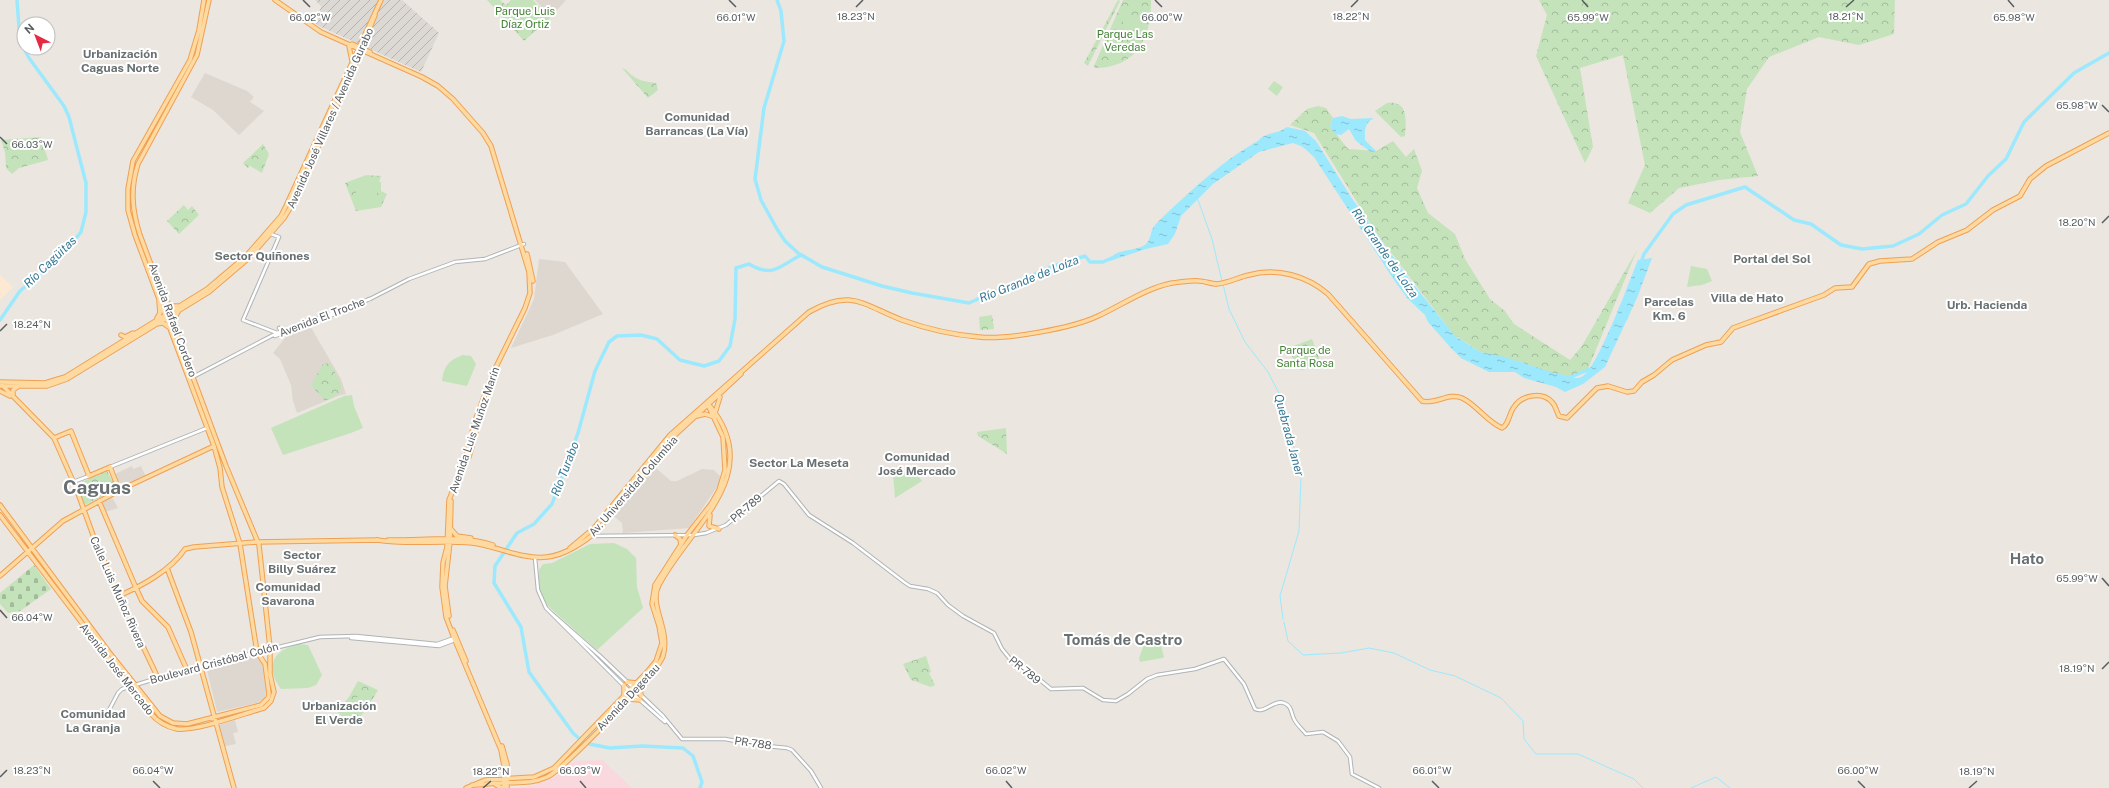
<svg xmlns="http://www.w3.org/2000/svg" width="2109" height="788" viewBox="0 0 2109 788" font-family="'Public Sans',sans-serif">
<defs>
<pattern id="industrial-furrows" width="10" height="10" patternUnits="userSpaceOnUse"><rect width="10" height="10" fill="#dcd8d4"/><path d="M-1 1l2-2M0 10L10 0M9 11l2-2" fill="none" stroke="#b5b2af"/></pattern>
<pattern id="forest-crowns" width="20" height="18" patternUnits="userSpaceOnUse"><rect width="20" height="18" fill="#c4e3bb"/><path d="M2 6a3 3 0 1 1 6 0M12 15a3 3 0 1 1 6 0" fill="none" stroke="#a2bb9b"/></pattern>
<pattern id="cemetery-stones" width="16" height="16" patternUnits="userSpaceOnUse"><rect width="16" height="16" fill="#c4e3bb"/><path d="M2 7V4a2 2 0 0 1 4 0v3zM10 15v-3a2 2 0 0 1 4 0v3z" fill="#a2bb9b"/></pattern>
<pattern id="water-ripples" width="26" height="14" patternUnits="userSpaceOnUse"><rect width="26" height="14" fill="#9ce9fe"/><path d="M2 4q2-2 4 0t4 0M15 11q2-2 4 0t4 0" fill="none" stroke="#82c0d1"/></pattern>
</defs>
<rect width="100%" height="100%" fill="#ebe6df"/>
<!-- commercial -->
<path fill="#fde9d2" d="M 0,275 L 13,287 L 0,300 Z"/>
<!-- industrial -->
<path fill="url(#industrial-furrows)" d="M 315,0 L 402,0 L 439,33 L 421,72 L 319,26 L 316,24 L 321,6 Z"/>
<!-- education -->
<path fill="#ddd7d0" d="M 535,0 L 566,0 L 551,17 Z
M 205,73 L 247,91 L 254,97 L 250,102 L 264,111 L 239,135 L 213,110 L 191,97 Z
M 539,259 L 565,262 L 603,314 L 553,335 L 511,348 L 534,299 Z
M 309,324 L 341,379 L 346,394 L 338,396 L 297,413 L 293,401 L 291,385 L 280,359 L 273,353 L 289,333 Z
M 651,464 L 671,481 L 677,481 L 702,469 L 714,470 L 720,476 L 719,484 L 689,528 L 623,533 L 622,523 L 611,514 Z
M 132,466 L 133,469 L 141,466 L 146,477 L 123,489 L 115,474 Z
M 112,497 L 118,508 L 105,512 L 101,502 Z
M 255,653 L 262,664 L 266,690 L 265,698 L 257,703 L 217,712 L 206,666 Z
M 235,720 L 238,732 L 233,733 L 236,744 L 225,746 L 219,725 Z"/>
<!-- medical -->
<path fill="#fad9de" d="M 602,760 L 632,788 L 515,788 L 534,785 L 557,776 L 568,765 L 576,761 Z"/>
<!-- forest -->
<path fill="url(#forest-crowns)" d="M 487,0 L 500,0 L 506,5 L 511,0 L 533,0 L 550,18 L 524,41 Z
M 1118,0 L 1120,1 L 1088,66 L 1084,63 Z
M 1123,0 L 1151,0 C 1152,37 1136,68 1095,68 L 1094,66 Z
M 1539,0 L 1895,0 L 1894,34 L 1859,45 L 1819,37 L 1769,57 L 1747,89 L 1740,132 L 1758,176 L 1719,180 L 1679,188 L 1650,213 L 1628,203 L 1645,165 L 1623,55 L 1580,68 L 1593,147 L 1585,163 L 1536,56 L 1547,15 Z
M 622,68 C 628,70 628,73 633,76 C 639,81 649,82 656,83 L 658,90 L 648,98 Z
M 1387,103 C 1409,100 1406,121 1405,136 L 1401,137 L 1375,111 Z
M 1318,106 L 1326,108 L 1333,118 L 1330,126 L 1348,149 L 1376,151 L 1393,141 L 1406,157 L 1414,149 L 1422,171 L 1417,188 L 1428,213 L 1455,234 L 1465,259 L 1490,299 L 1505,311 L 1514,324 L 1570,360 L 1582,346 L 1637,250 L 1588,369 L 1566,379 L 1480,352 L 1453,334 L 1377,234 L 1314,133 L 1290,125 L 1307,109 Z
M 41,137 L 48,160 L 19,168 L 12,174 L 6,168 L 5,152 L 1,140 Z
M 263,144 L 269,154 L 262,173 L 250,166 L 248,168 L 243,163 Z
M 366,175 L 381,176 L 379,182 L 381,182 L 381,191 L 387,194 L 381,207 L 356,211 L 345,183 Z
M 184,205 L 188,210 L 192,206 L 199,215 L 179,234 L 167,221 Z
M 992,315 L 994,329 L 980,330 L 979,317 Z
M 1312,339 L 1321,363 L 1303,370 L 1298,369 L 1288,348 Z
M 330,363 C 340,383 351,390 325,401 L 311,385 L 323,364 Z
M 1006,428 L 1007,454 L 978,436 L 977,432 Z
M 107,471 L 117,489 L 85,505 L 77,484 Z
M 926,656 L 931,672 L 929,673 L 935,685 L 931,687 L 911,680 L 903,664 Z
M 358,681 L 378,690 L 366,710 L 351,727 L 337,711 L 349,697 Z"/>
<!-- cemetery -->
<path fill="url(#cemetery-stones)" d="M 34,565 L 51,589 L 20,611 L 8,613 L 0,604 L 0,593 Z"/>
<!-- pitch -->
<path fill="#c4e3bb" d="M 513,0 L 530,0 C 536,15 533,24 523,36 L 503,15 L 503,9 Z
M 1141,5 L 1148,14 L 1143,17 L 1147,22 L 1143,25 L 1136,17 L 1140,13 L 1137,8 Z
M 1126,8 L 1132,16 L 1128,20 L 1126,18 L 1131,25 L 1127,28 L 1121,19 L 1125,16 L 1121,11 Z
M 1107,43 L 1117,47 L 1112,58 L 1102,53 Z
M 1274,81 L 1283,87 L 1277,96 L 1268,89 Z
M 379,178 C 381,192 374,205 360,209 L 354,184 Z
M 1691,266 L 1707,269 L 1712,281 L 1702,285 L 1687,287 Z
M 463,355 L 471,356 L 476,364 L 467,386 L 442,381 C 444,366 449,360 463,355 Z
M 352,395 L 354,406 L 363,428 L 351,433 L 283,455 L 271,428 L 344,396 Z
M 895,472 L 916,473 L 922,481 L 895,498 L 893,474 Z
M 614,543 L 627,549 L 636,558 L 637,587 L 643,608 L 597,650 L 547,605 L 539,588 L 539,570 L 543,564 L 552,563 L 590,544 Z
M 1154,637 L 1160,641 L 1164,657 L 1162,658 L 1140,662 L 1139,658 L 1145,642 Z
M 299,644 L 308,645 L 322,675 L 316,685 L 308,688 L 281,689 C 264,666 273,650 299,644 Z
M 357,697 L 360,697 L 368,703 L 361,715 L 354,707 Z"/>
<!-- water -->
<path fill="url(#water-ripples)" d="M 1342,116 L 1351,119 L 1374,118 C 1364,124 1365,129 1365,140 L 1376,151 L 1371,152 L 1356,141 L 1349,129 L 1341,135 L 1335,134 L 1330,126 L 1333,118 Z
M 1287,127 L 1305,131 L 1316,141 L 1351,197 L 1406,275 L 1455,336 L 1480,352 L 1505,357 L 1554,373 C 1563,373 1574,382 1583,376 C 1599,365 1629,282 1638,260 L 1652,258 L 1637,298 L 1605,367 L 1583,384 L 1565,392 L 1556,387 L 1524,378 L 1515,372 L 1489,372 L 1461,358 L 1451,348 L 1428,322 L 1425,315 L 1408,299 L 1396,283 L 1314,157 L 1303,147 L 1293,143 L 1259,152 L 1213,184 L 1181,216 L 1175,234 L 1168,244 L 1146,249 L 1110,261 C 1114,247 1135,253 1146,244 C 1151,239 1150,234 1153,228 C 1156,223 1164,216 1168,212 C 1197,186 1223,160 1258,141 C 1265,132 1279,134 1287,127 Z"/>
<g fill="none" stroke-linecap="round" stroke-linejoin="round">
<!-- stream -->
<path stroke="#9ce9fe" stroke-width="1" d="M 1198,200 L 1212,239 L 1222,281
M 1223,284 L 1229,309 L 1245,342 L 1268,372 L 1282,399 L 1301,477 L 1299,531 L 1280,596 L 1283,619
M 1284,622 L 1288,641 L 1303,655 L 1341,653 L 1369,648 L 1394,653 L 1430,670 L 1455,676 L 1501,698 L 1523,721 L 1524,739 L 1536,754 L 1578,754 L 1634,779 L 1643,788
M 1691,788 L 1716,777 L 1730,788"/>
<!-- river -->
<path stroke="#9ce9fe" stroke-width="3.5" d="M 777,0 L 781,11 L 784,41 L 764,108 L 755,179 L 761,200 L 777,229 L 785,241 L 798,253 L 822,267 L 882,286 L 912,293 L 969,303 L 1053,266 L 1085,256 L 1090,262 L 1103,262 L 1114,257
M 1641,263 L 1644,254 L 1673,214 L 1686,205 L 1745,187 L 1794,220 L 1811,224 L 1841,245 L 1862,249 L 1893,246 L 1919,234 L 1942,215 L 1966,204 L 1988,176 L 2006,159 L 2024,122 L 2074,73 L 2109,53
M 0,320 L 20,291 L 63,255 L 70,246 L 81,232 L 86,212 L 86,183 L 69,117 L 64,106 L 29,58 L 20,41 L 17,0
M 1566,379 L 1590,369
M 700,788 L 702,782 L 693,756 L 683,748 L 642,746 L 610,748 L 584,743 L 573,733 L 529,672 L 521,627 L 494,583 L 495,566 L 517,533 L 534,524 L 552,504 L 578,433 L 595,371 L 609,342 L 617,336 L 641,335 L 657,339 L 680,360 L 704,366 L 719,361 L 730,346 L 735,319 L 736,268 L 749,264 C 773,278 778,267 801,255"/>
<!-- minor casing -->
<g stroke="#b0b4b7" stroke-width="4.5">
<path id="minor" d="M 271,234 L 279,237 L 243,320 L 277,333
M 279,328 L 282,332
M 275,336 L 357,306 L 369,299
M 189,379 L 277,333 L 370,299 L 409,279 L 455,262 L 485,259 L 524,244
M 110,467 L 207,428
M 73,482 L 89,476
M 592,536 L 694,535 L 706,533 L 726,525 L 779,481 L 784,484 L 809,515 L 853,543 L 904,582 L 910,586 L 928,589 L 937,593 L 948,605 L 963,616 L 994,633 L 1002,649 L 1011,660 L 1029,671 L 1051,689 L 1083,688 L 1103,700 L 1116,701 L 1128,694 L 1147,679 L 1157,675 L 1195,669 L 1224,659 L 1244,684 L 1255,709 C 1265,714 1274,699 1284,703 C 1292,706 1291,713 1294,719 C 1296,724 1302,729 1306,734 L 1323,732 L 1338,741 L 1350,757 L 1352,774 L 1379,788
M 535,558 L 538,590 L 546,608 L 625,687 L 665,722
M 551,613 L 600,656 L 663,716 L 682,739 L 725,739 L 757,745 L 787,748 L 792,750 L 811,771 L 821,788
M 351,638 L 439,646 L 455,640
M 201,666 L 320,637 L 356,636 L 437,644 L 454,638
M 106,716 L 118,693 L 122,689 L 158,678"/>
</g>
<!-- major casing -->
<g stroke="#efa054" stroke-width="5.5">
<path id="major" d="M 275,0 L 321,32 L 422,77 L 438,86 L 453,99 L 483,133 L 491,146 L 529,272 L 530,293 L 525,308 L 493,373 L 475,421 L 466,457 L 449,500 L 447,547 L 443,563 L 442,587 L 446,617 L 454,638 L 501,750 L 504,766 L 504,788
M 352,44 L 370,52
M 349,46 L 352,61
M 527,254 L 533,281
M 166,301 L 171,306 L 178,306
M 157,318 L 160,313 L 159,301
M 156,324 L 163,323 L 170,328
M 174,325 L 175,317 L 178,312
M 121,335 L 125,337 L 133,333
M 0,382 L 45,383 L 65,377 L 207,289 L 246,256 L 281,216 L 286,206 L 381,0
M 2,385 L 54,438 L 76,488 L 93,535 L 119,596 L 158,678 L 201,666
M 0,386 L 47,386 L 67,379 L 209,292 L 249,258 L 284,218 L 290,208 L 351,75 L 375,15
M 0,391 L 10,396
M 13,396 L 13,390 L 19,386
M 715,413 L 720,397
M 697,416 L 705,414 L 714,417
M 54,438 L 71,431 L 89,476 L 110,467 L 118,487
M 469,457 L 482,409
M 99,501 L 136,588 L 142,601 L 168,627 L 187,670
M 0,505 L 109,652 L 160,716 L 173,723 L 187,724 L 261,705 L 268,698 L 269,694 L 265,664 L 257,652 L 240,544 L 222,487 L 220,468 L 214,446 L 135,235 L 128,210 L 128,189 L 133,161 L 190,60 L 199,30 L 204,0
M 0,515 L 151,714 C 158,722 167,727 177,729 C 198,731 242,714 264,708 L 271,701 L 274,692 L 270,674 L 270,648 L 259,545 L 226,466 L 140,235 C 132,210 130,189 138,164 L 197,55 L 209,0
M 710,515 L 709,526 L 719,529
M 451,529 L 457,536 L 471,538
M 675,535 L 680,539 L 681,545
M 377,540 C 408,545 440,540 472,543 C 497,546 522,560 547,557 C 565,555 585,542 598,530 L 673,437 L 741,374
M 388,540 C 422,541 460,534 493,545
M 570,548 L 594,528 L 670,435 L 809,312 C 852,288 863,305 902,320 C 927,329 954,335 979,337 C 1007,340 1073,328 1098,316 C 1122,305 1146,288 1172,283 C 1180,282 1191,280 1199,281 C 1205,281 1211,284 1217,284 C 1228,283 1239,277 1249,275 C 1277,267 1307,276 1328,294 L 1422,401 C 1435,405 1449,392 1462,398 C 1477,405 1487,422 1502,428 C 1509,425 1509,413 1514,407 C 1522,395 1542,391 1552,402 C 1556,406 1556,411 1559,416 L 1567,418 L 1597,388 L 1608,386 L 1627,392 L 1634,391 L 1642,382 L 1654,375 L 1672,360 L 1706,345 L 1721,342 L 1733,328 L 1824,295 L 1835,288 L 1852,287 L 1869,264 L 1880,261 L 1912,259 L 1938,242 L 1967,230 L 1993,210 L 2020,196 L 2030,179 L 2046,166 L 2109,133
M 167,568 L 191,632 L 234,788
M 0,576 L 63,521 L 120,490 L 214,446
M 119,596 C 143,585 170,571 185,549 L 194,547 L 257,542 L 378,540
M 449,616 L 445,586 L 450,542 L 451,501
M 453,630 L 466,661
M 627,682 L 637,683
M 624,685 L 624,696
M 640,687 L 641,696
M 629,699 L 640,700
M 502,746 L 507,764 L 507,788
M 472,785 C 482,785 492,783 502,783 C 518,782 532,784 547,777 C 562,771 659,671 663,656 C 671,629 648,605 659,585 C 688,528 768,475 709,405 L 701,409
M 496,785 L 502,788
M 466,788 L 485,780 L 534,777 L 554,768 L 648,671 L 656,661 L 662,643 L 659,626 L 652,604 L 655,585 L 687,535 L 711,504 L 719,490 L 725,470 L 723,437 L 708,405"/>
</g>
<!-- minor -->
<use href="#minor" stroke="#fff" stroke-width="2.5"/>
<!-- major -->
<use href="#major" stroke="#fedaa1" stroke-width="3.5"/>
</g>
<!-- ticks -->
<path fill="none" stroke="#585d60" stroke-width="1.5" d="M 303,0 L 310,7M 729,0 L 736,7M 1155,0 L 1162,7M 1582,0 L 1588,7M 2008,0 L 2014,7M 856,7 L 863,0M 1351,7 L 1358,0M 1846,7 L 1854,0M 2102,105 L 2109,112M 0,137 L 7,144M 2102,223 L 2109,216M 0,331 L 7,324M 2102,578 L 2109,586M 0,610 L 7,618M 2102,669 L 2109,662M 0,777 L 7,770M 153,781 L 160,788M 580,781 L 586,788M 1006,781 L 1012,788M 1432,781 L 1439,788M 1858,781 L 1865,788M 483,788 L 491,781M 1969,788 L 1977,781"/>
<g text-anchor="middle" stroke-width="4" stroke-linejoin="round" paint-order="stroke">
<!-- park labels -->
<g font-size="11" fill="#438235" stroke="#fff">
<text x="525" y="15">Parque Luis<tspan x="525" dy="13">Díaz Ortiz</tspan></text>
<text x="1125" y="38">Parque Las<tspan x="1125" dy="13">Veredas</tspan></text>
<text x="1305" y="354">Parque de<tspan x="1305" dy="13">Santa Rosa</tspan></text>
</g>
<!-- street labels -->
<g font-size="11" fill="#585d60" stroke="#fff">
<text transform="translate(330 118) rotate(-66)" y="4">Avenida José Villares / Avenida Gurabo</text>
<text transform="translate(322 317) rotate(-21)" y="4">Avenida El Troche</text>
<text transform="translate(173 320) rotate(70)" y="4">Avenida Rafael Cordero</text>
<text transform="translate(474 430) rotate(-71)" y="4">Avenida Luis Muñoz Marín</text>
<text transform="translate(633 486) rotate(-49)" y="4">Av. Universidad Columbia</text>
<text transform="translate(746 508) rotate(-40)" y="4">PR-789</text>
<text transform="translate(118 592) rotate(66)" y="4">Calle Luis Muñoz Rivera</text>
<text transform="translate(214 663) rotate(-15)" y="4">Boulevard Cristóbal Colón</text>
<text transform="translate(117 669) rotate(52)" y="4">Avenida José Mercado</text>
<text transform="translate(1025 670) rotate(39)" y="4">PR-789</text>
<text transform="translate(628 697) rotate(-47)" y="4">Avenida Degetau</text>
<text transform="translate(753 743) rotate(8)" y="4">PR-788</text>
</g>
<!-- neighbourhood labels -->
<g font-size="12" font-weight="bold" fill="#697072" stroke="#fff">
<text x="120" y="58">Urbanización<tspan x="120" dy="14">Caguas Norte</tspan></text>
<text x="697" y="121">Comunidad<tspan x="697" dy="14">Barrancas (La Vía)</tspan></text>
<text x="262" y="260">Sector Quiñones</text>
<text x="1772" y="263">Portal del Sol</text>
<text x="1747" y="302">Villa de Hato</text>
<text x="1669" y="306">Parcelas<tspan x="1669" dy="14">Km. 6</tspan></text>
<text x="1987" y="309">Urb. Hacienda</text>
<text x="917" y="461">Comunidad<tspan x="917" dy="14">José Mercado</tspan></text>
<text x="799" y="467">Sector La Meseta</text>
<text x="302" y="559">Sector<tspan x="302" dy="14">Billy Suárez</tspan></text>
<text x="288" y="591">Comunidad<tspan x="288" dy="14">Savarona</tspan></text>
<text x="339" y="710">Urbanización<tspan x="339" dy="14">El Verde</tspan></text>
<text x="93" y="718">Comunidad<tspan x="93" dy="14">La Granja</tspan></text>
</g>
<!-- water labels -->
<g font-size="12" font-style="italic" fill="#347894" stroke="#fff">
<text transform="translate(1385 253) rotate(55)" y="4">Río Grande de Loíza</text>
<text transform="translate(50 262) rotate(-44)" y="4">Río Cagüitas</text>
<text transform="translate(1029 279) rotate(-22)" y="4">Río Grande de Loíza</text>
<text transform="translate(1289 435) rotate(75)" y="4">Quebrada Janer</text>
<text transform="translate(565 469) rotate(-69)" y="4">Río Turabo</text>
</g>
<!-- district labels -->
<g font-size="15" font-weight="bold" fill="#697072" stroke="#fff">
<text x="2027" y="564">Hato</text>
<text x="1123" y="645">Tomás de Castro</text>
</g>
<!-- town labels -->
<g font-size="19" font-weight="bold" fill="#697072" stroke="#fff">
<text x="97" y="494">Caguas</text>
</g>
</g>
<g font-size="10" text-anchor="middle" fill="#585d60" stroke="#fff" stroke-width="4" stroke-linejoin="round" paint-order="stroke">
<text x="856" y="20">18.23°N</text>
<text x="1351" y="20">18.22°N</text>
<text x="1846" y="20">18.21°N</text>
<text x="310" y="21">66.02°W</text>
<text x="736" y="21">66.01°W</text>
<text x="1162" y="21">66.00°W</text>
<text x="1588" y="21">65.99°W</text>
<text x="2014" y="21">65.98°W</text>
<text x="2077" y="109">65.98°W</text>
<text x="32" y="148">66.03°W</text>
<text x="2077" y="226">18.20°N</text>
<text x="32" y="328">18.24°N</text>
<text x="2077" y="582">65.99°W</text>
<text x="32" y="621">66.04°W</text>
<text x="2077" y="672">18.19°N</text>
<text x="32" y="774">18.23°N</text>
<text x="153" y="774">66.04°W</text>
<text x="580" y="774">66.03°W</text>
<text x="1006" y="774">66.02°W</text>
<text x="1432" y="774">66.01°W</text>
<text x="1858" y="774">66.00°W</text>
<text x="491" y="775">18.22°N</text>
<text x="1977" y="775">18.19°N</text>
</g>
<!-- north arrow -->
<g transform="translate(36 36) rotate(318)"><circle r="19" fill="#ffffff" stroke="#bcbebf"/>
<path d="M0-3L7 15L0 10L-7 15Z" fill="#e62a46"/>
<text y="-6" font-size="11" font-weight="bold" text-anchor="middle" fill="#585d60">N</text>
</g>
</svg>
